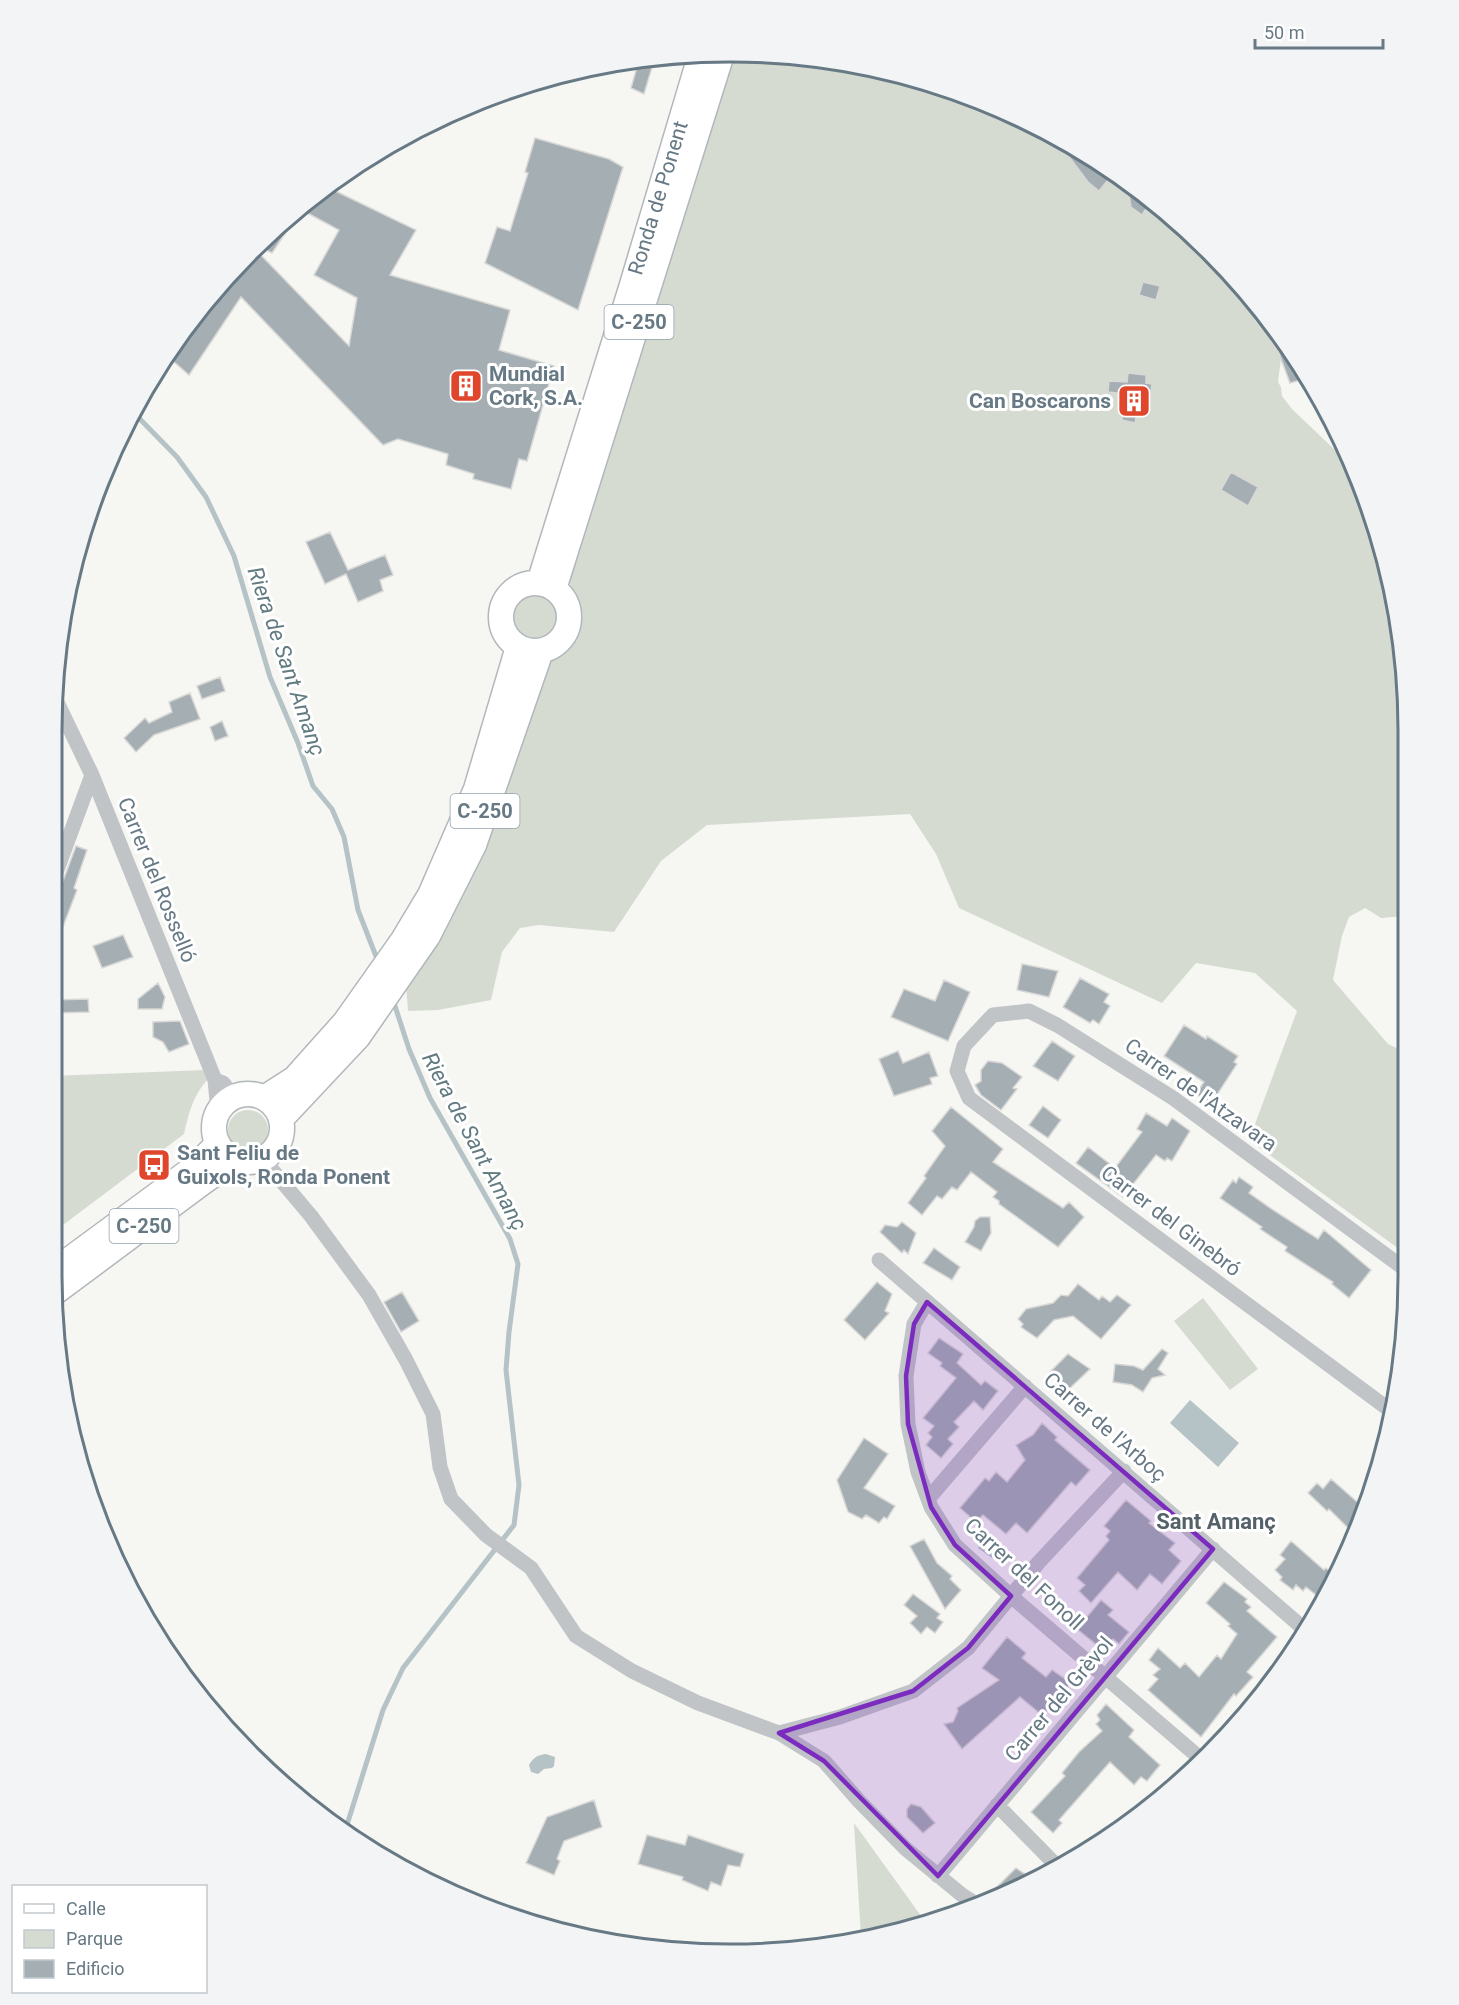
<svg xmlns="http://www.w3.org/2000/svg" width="1459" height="2005" viewBox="0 0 1459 2005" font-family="Roboto,sans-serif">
<rect width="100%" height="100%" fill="#f6f6f3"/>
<!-- green -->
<path fill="#d6dbd2" d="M 734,54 L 818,57 L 947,87 L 1068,142 L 1177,219 L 1268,316 L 1283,343 L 1278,382 L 1281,387 L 1282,396 L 1292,409 L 1356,470 L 1402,641 L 1404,916 L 1381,918 L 1365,908 L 1349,917 L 1342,936 L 1333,980 L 1388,1044 L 1405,1052 L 1406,1254 L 1249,1140 L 1297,1011 L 1255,973 L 1196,963 L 1162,1003 L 959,908 L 936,854 L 910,814 L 707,825 L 661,861 L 614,932 L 539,925 L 520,928 L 502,952 L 491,1000 L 438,1010 L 408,1011 L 406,985 L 540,669 C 555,655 580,638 576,615 C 574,602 571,590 569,576 Z
M513 617a22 22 0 1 1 44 0a22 22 0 1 1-44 0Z
M 205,1070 L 208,1079 C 193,1096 189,1112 184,1134 L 51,1234 L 51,1076 Z
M228 1130a20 20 0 1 1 40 0a20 20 0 1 1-40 0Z
M 1203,1298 L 1258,1369 L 1230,1390 L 1174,1321 Z
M 854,1823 L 924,1920 L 861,1937 Z"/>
<!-- water -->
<path fill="#b5c3c6" d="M 1190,1400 L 1239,1443 L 1218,1467 L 1170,1423 Z
M 990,1534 L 1012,1557 L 1002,1565 L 978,1548 Z
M 546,1754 L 555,1757 L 554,1766 L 552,1768 L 544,1769 L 538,1774 L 531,1772 L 529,1765 C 533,1758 537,1755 546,1754 Z"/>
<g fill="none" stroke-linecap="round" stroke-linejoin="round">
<!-- stream -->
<path stroke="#b5c3c6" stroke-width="5" d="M 133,412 L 177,457 L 206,497 L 234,556 L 270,677 L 298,743 L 313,786 L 332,809 L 344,837 L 358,910 L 379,964
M 346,1828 L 383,1710 L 403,1668 L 514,1525 L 519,1485 L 506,1370 L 509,1332 L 518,1264 L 510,1239 L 430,1098 L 409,1049 L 393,1000"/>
</g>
<!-- building -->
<path fill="#a4aeb3" stroke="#d8d8d6" stroke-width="1.5" d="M 655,57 L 644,94 L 631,88 L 639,60 Z
M 535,138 L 609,159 L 623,167 L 578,310 L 485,263 L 497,227 L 510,231 L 528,173 L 525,172 Z
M 1069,146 L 1108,180 L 1099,191 L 1088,182 L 1064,150 Z
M 1127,184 L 1151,201 L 1142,215 L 1131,207 Z
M 325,186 L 416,230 L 390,275 L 510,310 L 499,350 L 554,366 L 527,461 L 519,459 L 511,489 L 473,479 L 474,474 L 446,465 L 448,454 L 398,439 L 383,445 L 241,297 L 189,375 L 165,354 L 220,282 L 255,249 L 349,346 L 357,298 L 314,275 L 339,230 L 298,208 Z
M 290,216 L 294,220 L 272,253 L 258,246 Z
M 1143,282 L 1160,286 L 1156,300 L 1139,295 Z
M 1284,345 L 1300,372 L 1304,379 L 1290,383 L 1277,348 Z
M 1128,373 L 1146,375 L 1146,383 L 1152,384 L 1150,397 L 1144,396 L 1142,406 L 1138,406 L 1135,423 L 1122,420 L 1125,394 L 1108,392 L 1109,381 L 1127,382 Z
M 1231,472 L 1258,487 L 1248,506 L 1221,490 Z
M 330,532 L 348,570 L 385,555 L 393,575 L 380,580 L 383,591 L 358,602 L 346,574 L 325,584 L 306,542 Z
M 220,677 L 225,691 L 202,699 L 197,686 Z
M 190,693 L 200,719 L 154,735 L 136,752 L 124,738 L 145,718 L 149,723 L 172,712 L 169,702 Z
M 222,721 L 228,736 L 215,741 L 210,727 Z
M 76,846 L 87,850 L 74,888 L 77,890 L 51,958 L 51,898 L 60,889 Z
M 123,935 L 133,957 L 102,968 L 93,946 Z
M 1022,964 L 1058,971 L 1049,997 L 1017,990 Z
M 1080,978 L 1109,994 L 1104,1002 L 1110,1006 L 1099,1024 L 1093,1020 L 1090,1023 L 1063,1007 Z
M 944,980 L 970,992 L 948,1041 L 891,1017 L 904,989 L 935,1001 Z
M 158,983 L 165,997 L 162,1009 L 138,1009 L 138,999 Z
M 88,999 L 89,1012 L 51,1013 L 51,1000 Z
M 180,1021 L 189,1044 L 169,1052 L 163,1042 L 153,1037 L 153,1022 Z
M 1184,1025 L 1206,1039 L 1207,1036 L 1238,1056 L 1234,1062 L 1237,1064 L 1211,1104 L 1196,1094 L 1204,1082 L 1164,1056 Z
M 1052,1041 L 1075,1056 L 1058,1081 L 1033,1066 Z
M 898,1051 L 903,1063 L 929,1052 L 938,1076 L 930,1078 L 932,1084 L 894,1096 L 879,1059 Z
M 988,1061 L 1002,1063 L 1022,1077 L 1013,1088 L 1017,1089 L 1001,1110 L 981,1095 L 975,1085 L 981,1081 L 981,1070 Z
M 1043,1106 L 1061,1120 L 1048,1138 L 1029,1125 Z
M 951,1107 L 1003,1149 L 993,1162 L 1063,1208 L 1069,1202 L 1084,1217 L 1058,1247 L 999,1204 L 999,1201 L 993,1197 L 997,1192 L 971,1172 L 957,1190 L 952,1187 L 942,1199 L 937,1196 L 922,1215 L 908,1203 L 926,1178 L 924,1176 L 945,1146 L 932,1131 Z
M 1146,1113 L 1167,1126 L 1172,1118 L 1190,1131 L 1172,1161 L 1167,1158 L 1165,1161 L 1156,1155 L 1123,1197 L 1076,1163 L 1088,1147 L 1115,1168 L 1142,1132 L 1137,1129 Z
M 1239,1177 L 1253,1187 L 1249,1193 L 1273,1210 L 1318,1239 L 1324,1230 L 1371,1270 L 1349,1298 L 1332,1284 L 1333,1282 L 1285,1251 L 1287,1247 L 1260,1229 L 1262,1227 L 1220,1198 L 1233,1180 L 1236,1183 Z
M 980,1217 L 990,1217 L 991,1233 L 981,1251 L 965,1242 L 974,1227 L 975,1221 Z
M 902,1222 L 916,1233 L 908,1254 L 904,1250 L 902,1253 L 880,1232 L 885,1225 L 897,1227 Z
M 934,1248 L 960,1267 L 952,1280 L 923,1263 Z
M 877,1282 L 892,1294 L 885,1311 L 889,1313 L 865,1340 L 844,1320 Z
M 1078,1284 L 1099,1300 L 1102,1296 L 1110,1302 L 1117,1295 L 1131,1305 L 1101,1339 L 1073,1316 L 1054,1320 L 1037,1338 L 1021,1327 L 1023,1324 L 1018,1319 L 1026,1309 L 1053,1303 L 1061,1295 L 1068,1296 Z
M 402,1292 L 419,1321 L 401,1332 L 384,1302 Z
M 939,1338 L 963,1354 L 957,1363 L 981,1385 L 985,1381 L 998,1391 L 983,1410 L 974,1401 L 954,1422 L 959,1427 L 948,1439 L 953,1444 L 941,1458 L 926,1445 L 932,1437 L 928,1433 L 934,1426 L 923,1418 L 956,1378 L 940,1366 L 942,1363 L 928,1353 Z
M 1162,1349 L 1168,1353 L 1158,1369 L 1165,1375 L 1152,1378 L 1143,1392 L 1132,1385 L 1113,1382 L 1115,1364 L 1134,1366 L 1143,1370 Z
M 1068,1354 L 1090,1369 L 1069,1389 L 1049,1373 Z
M 1042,1423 L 1057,1437 L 1055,1440 L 1090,1470 L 1076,1486 L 1071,1482 L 1027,1533 L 1016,1523 L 1006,1534 L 983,1515 L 976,1522 L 960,1508 L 985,1478 L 989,1481 L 996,1472 L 1007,1482 L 1025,1460 L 1016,1445 L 1033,1435 Z
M 864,1438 L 888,1454 L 864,1488 L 895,1506 L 887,1519 L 884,1517 L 879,1523 L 866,1515 L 862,1519 L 848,1512 L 837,1480 Z
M 1331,1479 L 1364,1508 L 1354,1534 L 1329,1509 L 1327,1511 L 1308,1493 L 1317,1483 L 1323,1489 Z
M 1126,1500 L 1151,1521 L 1149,1523 L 1175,1543 L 1169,1550 L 1181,1561 L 1162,1584 L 1150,1574 L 1137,1590 L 1118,1572 L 1091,1603 L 1079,1591 L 1085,1585 L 1077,1578 L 1109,1540 L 1106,1536 L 1110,1531 L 1104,1526 Z
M 924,1539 L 937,1563 L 952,1576 L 950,1579 L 961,1590 L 945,1609 L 910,1546 Z
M 1291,1541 L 1324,1570 L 1326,1568 L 1337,1578 L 1321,1599 L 1306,1587 L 1303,1591 L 1296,1585 L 1293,1590 L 1280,1580 L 1282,1577 L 1275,1570 L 1285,1559 L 1280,1555 Z
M 1224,1582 L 1247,1599 L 1245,1602 L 1251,1607 L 1247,1611 L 1277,1637 L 1247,1672 L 1253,1677 L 1236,1696 L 1234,1694 L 1201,1737 L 1148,1690 L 1158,1679 L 1153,1675 L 1160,1669 L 1149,1660 L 1158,1648 L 1180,1668 L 1185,1663 L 1199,1677 L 1217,1655 L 1221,1659 L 1237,1634 L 1228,1626 L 1230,1624 L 1206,1603 Z
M 913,1594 L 940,1614 L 937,1618 L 943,1622 L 935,1633 L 927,1627 L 921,1634 L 910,1623 L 917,1616 L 904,1605 Z
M 1101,1600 L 1113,1610 L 1108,1615 L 1129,1632 L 1119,1644 L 1113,1639 L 1103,1650 L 1077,1629 Z
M 1007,1637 L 1026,1653 L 1022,1658 L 1046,1677 L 1052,1670 L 1071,1683 L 1043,1716 L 1020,1697 L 962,1749 L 944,1724 L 953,1722 L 958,1711 L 957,1708 L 999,1680 L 982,1668 Z
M 1106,1704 L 1134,1730 L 1129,1737 L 1160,1765 L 1147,1781 L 1141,1777 L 1134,1785 L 1110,1762 L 1059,1820 L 1062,1823 L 1053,1833 L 1031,1812 L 1065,1776 L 1062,1773 L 1079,1752 L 1102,1731 L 1096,1724 L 1100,1720 L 1097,1715 Z
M 594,1800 L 602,1827 L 564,1841 L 557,1859 L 560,1861 L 554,1875 L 526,1863 L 547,1817 Z
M 911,1804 L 921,1807 L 935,1823 L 923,1833 L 907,1817 L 907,1809 Z
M 647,1835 L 685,1845 L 688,1835 L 744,1854 L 740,1867 L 728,1865 L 721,1886 L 711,1882 L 708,1891 L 682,1880 L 683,1877 L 638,1864 Z
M 1016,1868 L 1031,1878 L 987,1903 L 985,1899 Z"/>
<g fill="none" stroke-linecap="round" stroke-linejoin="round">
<!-- primary casing -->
<g stroke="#b1b7ba" stroke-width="27">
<path id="primary" d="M 539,583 L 631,288 L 701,53
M501 617a34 34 0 1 1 68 0a34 34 0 1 1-68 0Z
M 554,589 L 722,54
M214 1128a34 34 0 1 1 68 0a34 34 0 1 1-68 0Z
M 264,1098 L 295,1078 L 345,1022 L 403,940 L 430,895 L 476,789 L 518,647
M 281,1119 L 358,1037 L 428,936 L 474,845 L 541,651
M 51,1273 L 196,1166 L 217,1144
M 53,1294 L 202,1183 L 235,1160"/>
</g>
<!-- street -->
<path stroke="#c0c4c7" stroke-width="15" d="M 55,698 L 92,775 L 215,1080 L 218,1111
M 51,886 L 92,775
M 215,1080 L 223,1083 L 234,1097
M 263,1159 L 311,1216 L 369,1295 L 406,1360 L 433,1414 L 440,1467 L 451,1499 L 486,1535 L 531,1568 L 576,1636 L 632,1671 L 698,1703 L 779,1733 L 824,1761 L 859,1801 L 906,1849 L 962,1895 L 978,1905
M 879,1260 L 1303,1628
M 927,1302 L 914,1324 L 906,1376 L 908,1424 L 918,1472 L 931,1507 L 955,1545 L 1011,1596 L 1201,1759
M 1391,1411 L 969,1098 L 957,1071 L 964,1046 L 993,1015 L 1029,1011 L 1057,1025 L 1173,1098 L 1406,1270
M 928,1499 L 1025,1386
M 779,1733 L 840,1717 L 913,1691 L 968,1648 L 1039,1562 L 1124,1471
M 997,1805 L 1055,1864
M 938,1876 L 1213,1549"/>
<!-- primary -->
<use href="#primary" stroke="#fff" stroke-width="24"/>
</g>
<!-- marked area -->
<path fill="#7b2cbf" fill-opacity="0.2" stroke="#7b2cbf" stroke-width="4.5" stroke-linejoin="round" d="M 927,1302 L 1213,1549 L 938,1876 L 824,1761 L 779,1733 L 913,1691 L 968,1648 L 1011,1596 L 955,1545 L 931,1507 L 908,1424 L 906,1376 L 914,1324 Z"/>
<!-- icons -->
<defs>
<g id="building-square" transform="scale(1.725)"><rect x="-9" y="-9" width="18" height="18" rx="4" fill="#df462b" stroke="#fff"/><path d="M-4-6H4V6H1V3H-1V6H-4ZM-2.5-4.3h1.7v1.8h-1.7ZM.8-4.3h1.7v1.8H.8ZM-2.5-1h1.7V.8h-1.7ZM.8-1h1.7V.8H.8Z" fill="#fff"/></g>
<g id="bus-square" transform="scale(1.725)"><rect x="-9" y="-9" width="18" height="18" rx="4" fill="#df462b" stroke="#fff"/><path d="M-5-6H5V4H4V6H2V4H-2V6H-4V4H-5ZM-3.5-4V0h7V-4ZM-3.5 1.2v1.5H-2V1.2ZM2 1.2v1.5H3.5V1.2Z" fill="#fff"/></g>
</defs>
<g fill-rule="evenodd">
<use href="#building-square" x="466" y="386"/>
<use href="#building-square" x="1134" y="401"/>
<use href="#bus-square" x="154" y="1165"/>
</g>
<g text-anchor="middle" stroke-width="6" stroke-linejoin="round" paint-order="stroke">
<!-- shield labels -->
<g fill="#fff" stroke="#94a1a9" stroke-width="1.5">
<rect x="604.5" y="305" width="69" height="34" rx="4.5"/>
<rect x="450.5" y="794" width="69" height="34" rx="4.5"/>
<rect x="109.5" y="1209" width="69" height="34" rx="4.5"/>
</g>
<g font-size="20" font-weight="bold" fill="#667984">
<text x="639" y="329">C-250</text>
<text x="485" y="818">C-250</text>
<text x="144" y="1233">C-250</text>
</g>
<!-- street labels -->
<g font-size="21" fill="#667984" stroke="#fff">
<text transform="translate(658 198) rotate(-73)" y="7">Ronda de Ponent</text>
<text transform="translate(157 880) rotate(68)" y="7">Carrer del Rosselló</text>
<text transform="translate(1201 1095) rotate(35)" y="7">Carrer de l'Atzavara</text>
<text transform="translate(1171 1221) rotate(37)" y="7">Carrer del Ginebró</text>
<text transform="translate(1105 1427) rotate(41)" y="7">Carrer de l'Arboç</text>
<text transform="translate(1024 1574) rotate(43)" y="7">Carrer del Fonoll</text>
<text transform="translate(1059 1699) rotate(-50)" y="7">Carrer del Grèvol</text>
</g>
<!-- poi labels -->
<g font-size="21" font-weight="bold" fill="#667984" stroke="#fff" text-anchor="start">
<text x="489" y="381">Mundial<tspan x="489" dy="24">Cork, S.A.</tspan></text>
<text x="1111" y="408" text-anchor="end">Can Boscarons</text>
<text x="177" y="1160">Sant Feliu de<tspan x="177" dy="24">Guixols, Ronda Ponent</tspan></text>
</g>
<!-- water labels -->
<g font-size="22" font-style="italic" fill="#627b80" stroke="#fff">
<text transform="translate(287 661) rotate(71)" y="8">Riera de Sant Amanç</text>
<text transform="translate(475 1141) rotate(62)" y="8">Riera de Sant Amanç</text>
</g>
<!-- neighbourhood labels -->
<g font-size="22" font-weight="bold" fill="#546169" stroke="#fff">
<text x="1216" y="1529">Sant Amanç</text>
</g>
</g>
<!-- crop -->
<path d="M0 0H1459V2005H0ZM730 62H730A668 668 0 0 1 1398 730V1276A668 668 0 0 1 730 1944H730A668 668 0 0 1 62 1276V730A668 668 0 0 1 730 62Z" fill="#f3f4f5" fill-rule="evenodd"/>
<path fill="none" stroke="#667984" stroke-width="3" d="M730 62H730A668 668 0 0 1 1398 730V1276A668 668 0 0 1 730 1944H730A668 668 0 0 1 62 1276V730A668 668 0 0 1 730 62Z"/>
<!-- legend -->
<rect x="12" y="1885" width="195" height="108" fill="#ffffff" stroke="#c2c9ce" stroke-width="1.5"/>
<rect x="24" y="1904" width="30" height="9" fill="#ffffff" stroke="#c2c9ce" stroke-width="1.5"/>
<text x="66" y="1915" font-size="18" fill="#667984">Calle</text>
<rect x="24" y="1930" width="30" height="18" fill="#d6dbd2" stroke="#c2c9ce" stroke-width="1.5"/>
<text x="66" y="1945" font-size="18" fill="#667984">Parque</text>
<rect x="24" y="1960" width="30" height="18" fill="#a4aeb3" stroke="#c2c9ce" stroke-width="1.5"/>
<text x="66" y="1975" font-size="18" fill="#667984">Edificio</text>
<!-- scale -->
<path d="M1255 39v9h128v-9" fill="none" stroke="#667984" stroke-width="3"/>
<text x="1264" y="39" font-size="18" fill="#667984" stroke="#ffffff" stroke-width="4.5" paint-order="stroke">50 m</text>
</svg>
